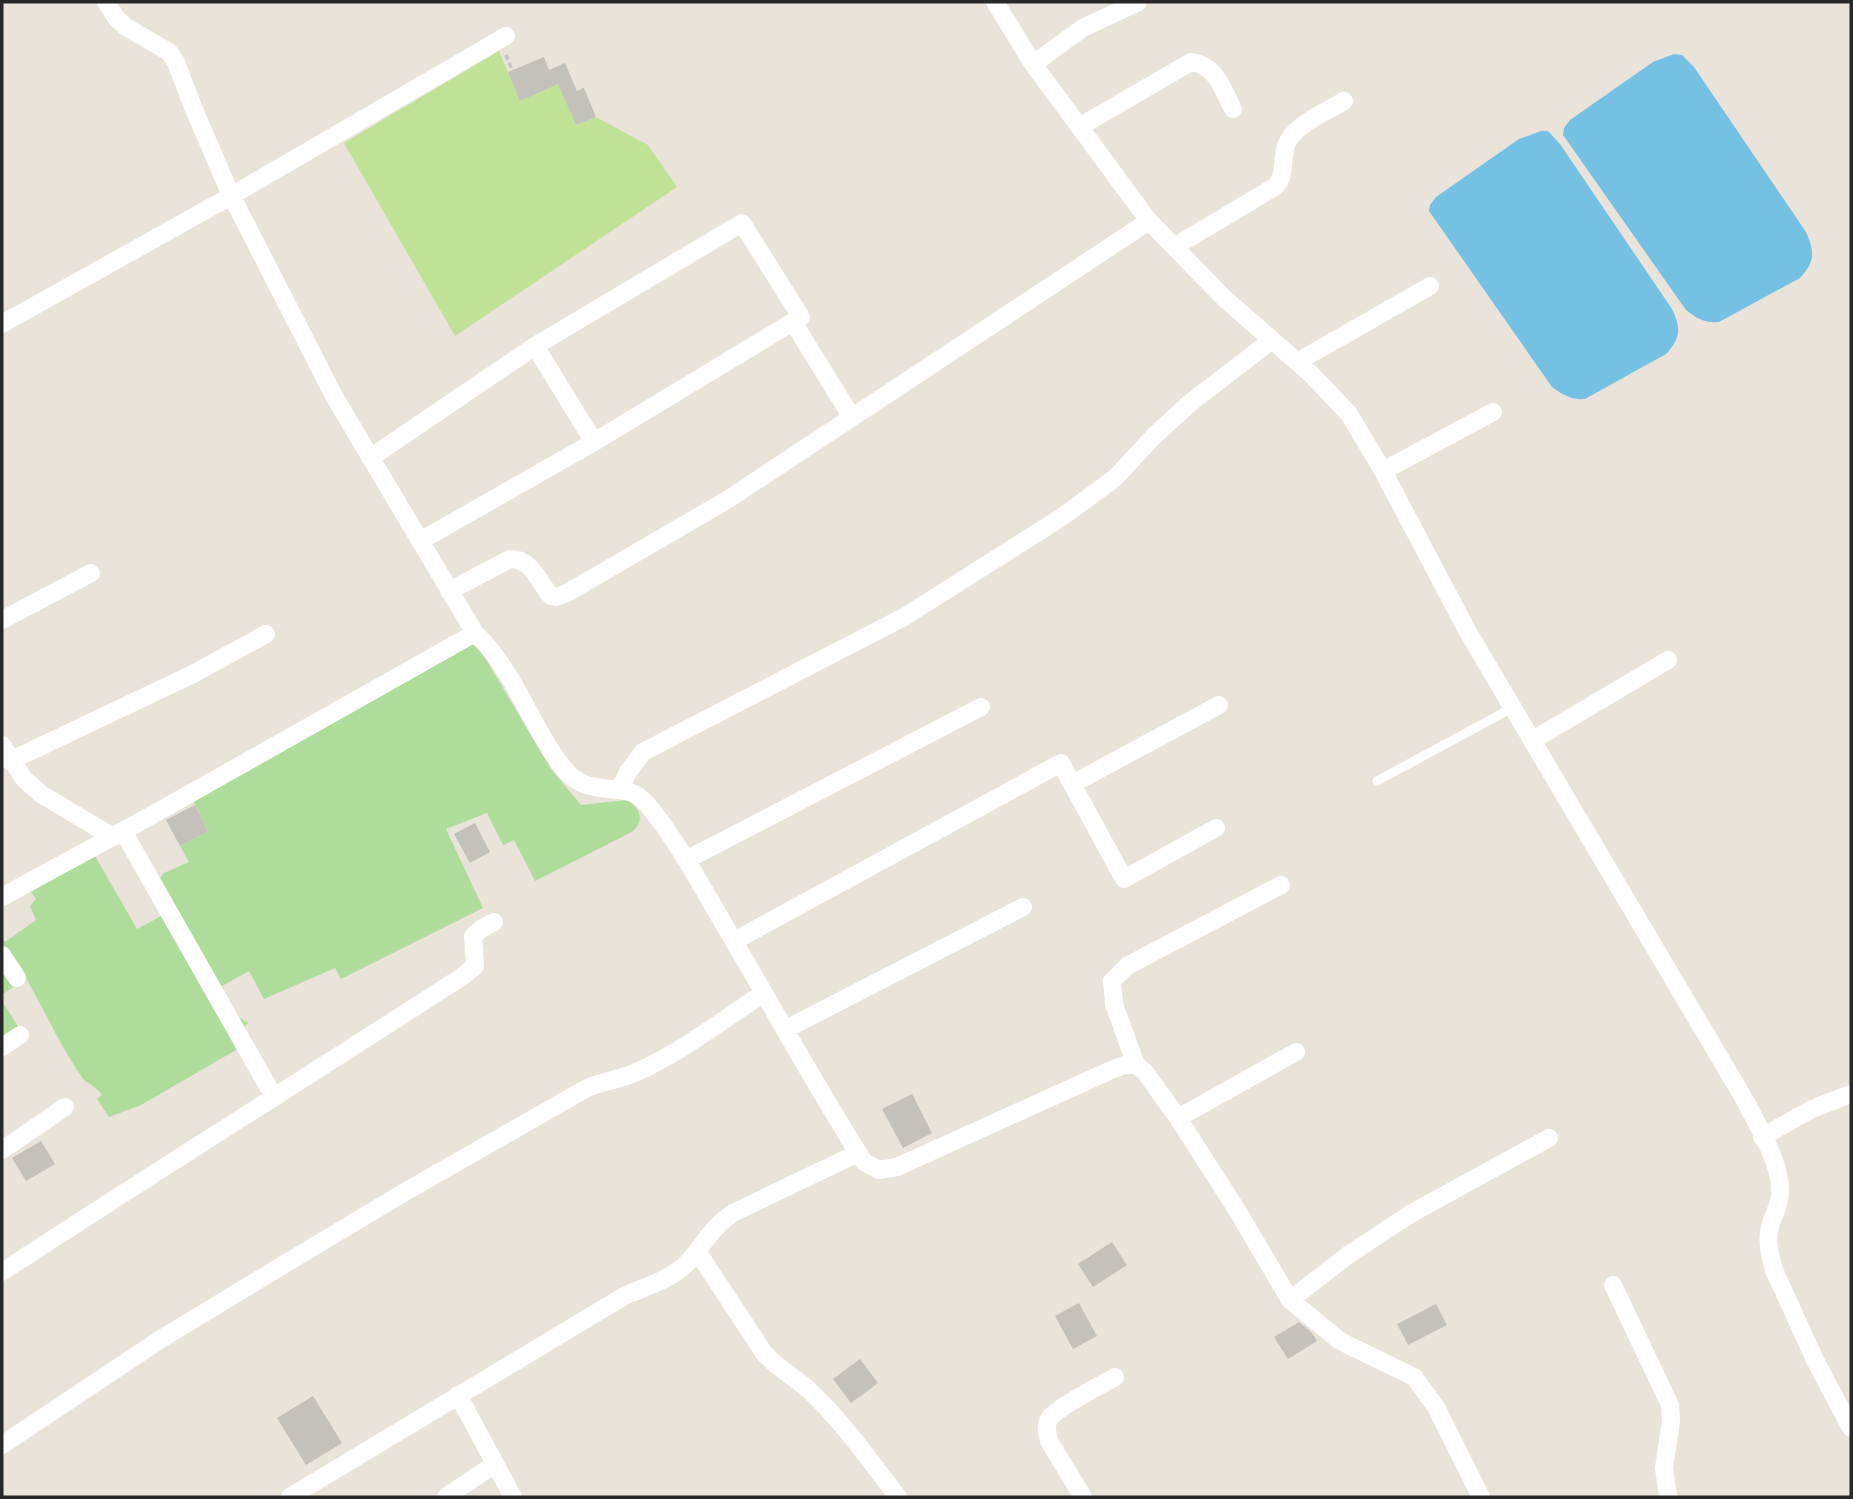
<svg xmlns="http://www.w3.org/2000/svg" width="1853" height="1499" viewBox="0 0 1853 1499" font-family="'Alegreya Sans',sans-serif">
<rect width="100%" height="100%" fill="#e9e3da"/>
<!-- green -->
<path fill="#aedc9a" d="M 471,642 L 481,651 L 551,769 L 581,805 L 627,800 C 641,809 645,820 632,832 L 535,881 L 514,840 L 503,845 L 487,813 L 446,829 L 483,908 L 341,979 L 335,968 L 264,999 L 249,971 L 220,987 L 234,1014 L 248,1023 L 243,1029 L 251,1037 L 248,1043 L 141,1105 L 109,1117 L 97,1099 L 102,1095 C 93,1083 87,1085 82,1077 C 60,1046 45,1011 26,978 L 2,995 L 2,938 L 5,942 L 36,920 L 30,906 L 36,899 L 28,887 L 95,856 L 137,929 L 167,913 L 152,888 L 164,873 L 189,862 L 180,846 L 208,831 L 193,800 Z
M 2,1001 L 19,1028 L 2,1039 Z"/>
<!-- pitch -->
<path fill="#bfe297" d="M 499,51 L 520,100 L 555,76 L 576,125 L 596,117 L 648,145 L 677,187 L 455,336 L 344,143 Z"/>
<!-- water -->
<path fill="#75c1e4" d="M 1674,54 L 1682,55 L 1694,67 L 1806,232 C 1815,252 1815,262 1800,278 L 1719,322 C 1705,323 1697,319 1686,310 L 1563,135 L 1564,128 L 1570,120 L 1653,62 Z
M 1541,131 L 1548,131 L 1560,144 L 1672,309 C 1681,328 1681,338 1666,354 L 1585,399 C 1571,400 1563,395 1552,387 L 1429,211 L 1430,205 L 1436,197 L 1519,139 Z"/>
<!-- building -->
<path fill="#c4c0ba" d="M 544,57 L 549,70 L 565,63 L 577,91 L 584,88 L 596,117 L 576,125 L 558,84 L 520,101 L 508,72 Z
M 195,805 L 208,831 L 180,846 L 166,820 Z
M 475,823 L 490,852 L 470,863 L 454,834 Z
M 912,1094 L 932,1133 L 903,1148 L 882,1109 Z
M 41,1141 L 55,1164 L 26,1181 L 12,1158 Z
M 1112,1242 L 1127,1265 L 1093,1287 L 1078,1264 Z
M 1079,1303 L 1097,1336 L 1073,1349 L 1055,1316 Z
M 1436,1304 L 1447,1325 L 1408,1345 L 1397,1324 Z
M 1299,1322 L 1312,1333 L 1317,1341 L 1288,1359 L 1274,1337 Z
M 860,1359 L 878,1383 L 851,1403 L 833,1379 Z
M 313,1396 L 342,1443 L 306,1465 L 277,1418 Z"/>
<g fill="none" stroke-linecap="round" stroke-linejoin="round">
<!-- path -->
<path stroke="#c3c3c3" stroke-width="3.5" stroke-dasharray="5 3.5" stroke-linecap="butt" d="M 506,55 L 512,70"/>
<!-- service -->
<path stroke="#fff" stroke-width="9" d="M 1377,781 L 1514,707"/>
<!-- minor -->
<path stroke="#fff" stroke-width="18" d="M 106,2 L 117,19 L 126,27 L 169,52 L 176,62 L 193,107 L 229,191 L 334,396 L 475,633 C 516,672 531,728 565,770 C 589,800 627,779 646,803 C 679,842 703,889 729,933 C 774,1009 816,1087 864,1162 L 879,1170 L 897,1167 L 1109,1071 L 1124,1065 L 1136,1065 L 1145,1072 L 1178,1118 L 1237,1210 L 1290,1300 L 1340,1341 L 1414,1377 L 1436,1407 L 1481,1497
M 995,2 L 1033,64 L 1149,221 L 1225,299 L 1311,374 L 1349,414 L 1383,471 L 1468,632 L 1746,1102 C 1759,1129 1782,1164 1780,1195 C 1779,1207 1773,1215 1770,1227 C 1766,1241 1770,1257 1774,1270 L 1816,1362 L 1851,1428
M 1033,64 L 1083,28 L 1138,2
M 1079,127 L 1191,62 C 1216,65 1222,88 1233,109
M 1174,247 L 1276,186 C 1285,175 1282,163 1285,149 C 1290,126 1326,112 1344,101
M 793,322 L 851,416
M 2,324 L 231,196 L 506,36
M 535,346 L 594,442
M 1297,362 L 1430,286
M 370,458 L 535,346 L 742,223 L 801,317 L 594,442 L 420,541
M 1383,471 L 1493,412
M 449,591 L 510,559 C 533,559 538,582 551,596 L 556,597 L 567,593 L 727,500 L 1149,221
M 2,620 L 91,573
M 1533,740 L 1668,660
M 2,745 L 24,779 L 41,794 L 113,837
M 10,761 L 193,674 L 266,634
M 1072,784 L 1124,879 L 1216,828
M 620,789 L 628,772 L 643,752 L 904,617 L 1062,517 L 1115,478 L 1154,436 L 1190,403 L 1272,340
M 123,831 L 274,1097
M 686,860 L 981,707
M 2,897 L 145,819 L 475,633
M 734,941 L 1061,763 L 1072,784 L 1219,705
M 2,955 L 17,978
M 786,1029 L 1023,907
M 2,1047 L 20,1035
M 1136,1065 L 1114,1004 L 1112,981 L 1127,966 L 1281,885
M 1178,1118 L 1296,1052
M 1762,1137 L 1812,1109 L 1851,1094
M 2,1150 L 65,1107
M 697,1251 L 764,1353 C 779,1370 794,1376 810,1391 C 843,1422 870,1461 898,1497
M 2,1272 C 155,1172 310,1075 463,976 L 475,966 L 473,936 L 481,929 L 494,922
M 1613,1285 L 1670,1405 L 1671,1421 L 1664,1468 L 1668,1497
M 1290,1300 L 1348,1255 L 1412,1213 L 1549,1138
M 458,1395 L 513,1497
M 2,1445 L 161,1339 L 283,1265 L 403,1193 L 587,1088 C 604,1081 622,1079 639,1071 C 683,1051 724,1019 764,993
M 290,1497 L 626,1295 C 647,1286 673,1279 689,1261 C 704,1244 713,1226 733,1213 L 858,1153
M 446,1497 L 495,1464
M 1083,1497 L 1049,1441 C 1047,1433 1045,1426 1049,1419 C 1058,1406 1100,1386 1115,1377"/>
</g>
<!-- border -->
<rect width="1853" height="1499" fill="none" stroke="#282828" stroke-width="7"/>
</svg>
